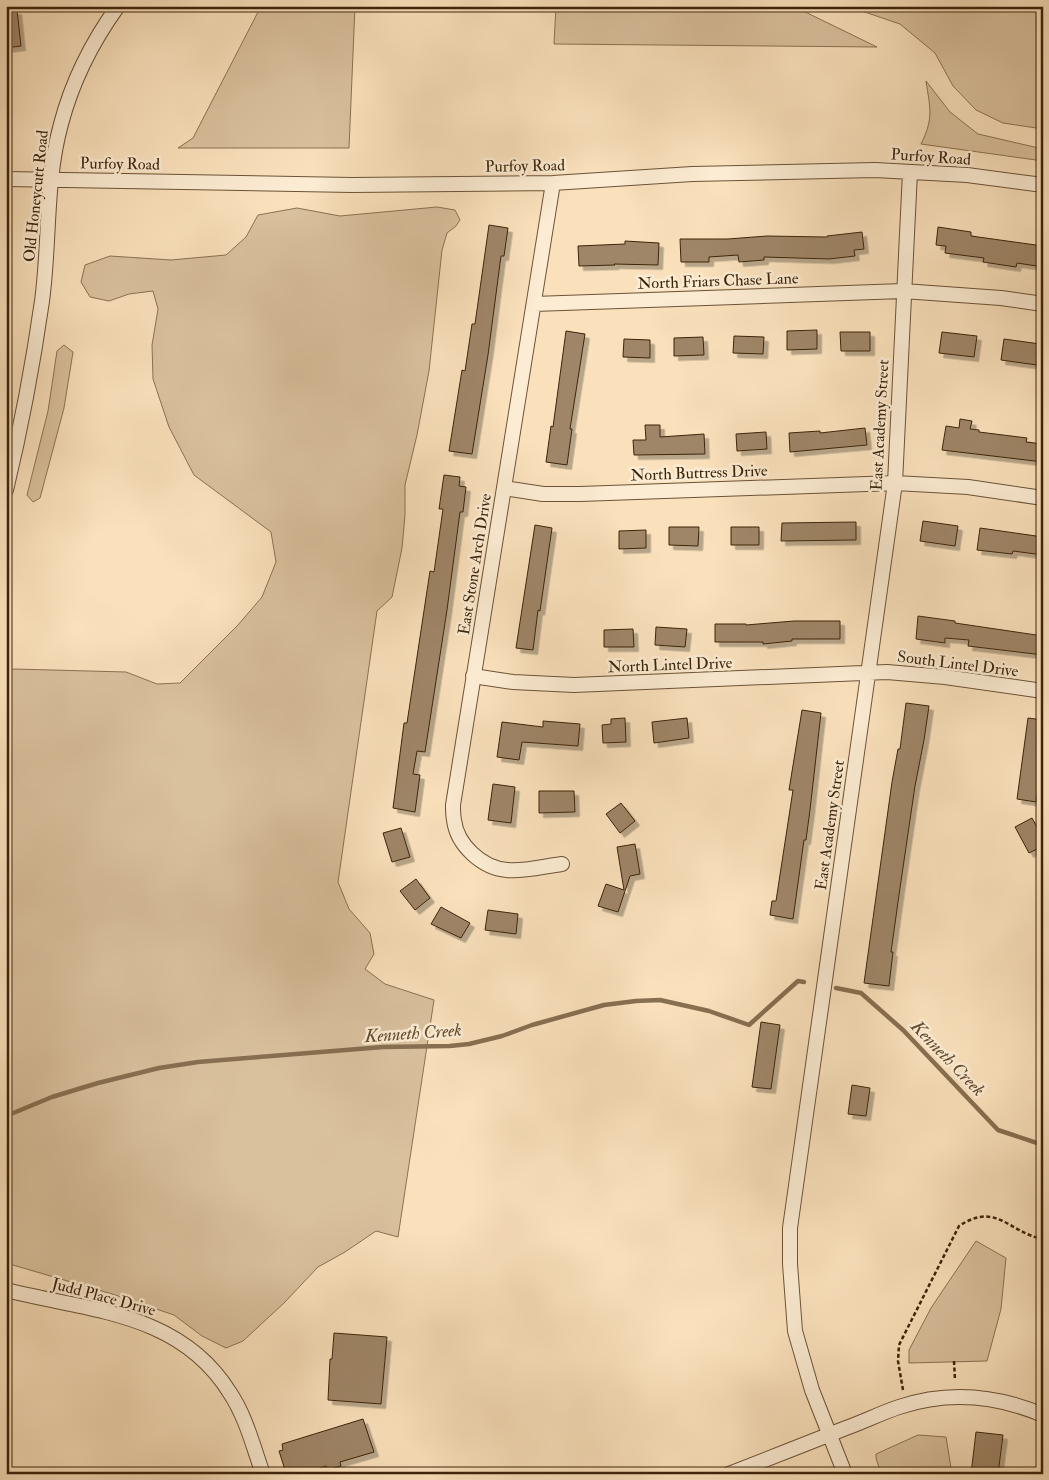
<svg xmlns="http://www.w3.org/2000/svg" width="1049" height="1480" viewBox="0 0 1049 1480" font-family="'IM FELL Double Pica',serif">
<defs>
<filter id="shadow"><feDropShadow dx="4.5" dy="4.5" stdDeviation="0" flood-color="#0004"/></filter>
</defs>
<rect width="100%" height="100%" fill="#fae1bc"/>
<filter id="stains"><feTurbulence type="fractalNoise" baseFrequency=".004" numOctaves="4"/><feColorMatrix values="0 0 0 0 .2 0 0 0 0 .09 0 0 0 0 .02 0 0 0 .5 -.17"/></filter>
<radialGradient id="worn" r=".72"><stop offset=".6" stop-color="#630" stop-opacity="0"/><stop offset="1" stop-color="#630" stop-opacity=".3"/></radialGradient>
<!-- green -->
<path fill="#dac19e" stroke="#8b7254" d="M 257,6 L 355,6 L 349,148 L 178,148 L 193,138 L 258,12 Z
M 556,6 L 793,6 L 877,47 L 554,44 Z
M 847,6 L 1043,6 L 1043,129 L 1003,123 L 976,110 L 953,86 L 935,53 L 900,24 Z
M 926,81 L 950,112 L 978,134 L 1043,149 L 1043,161 L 921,144 C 934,118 930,108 926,81 Z
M 437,207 L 455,210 L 460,220 L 456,226 L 447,233 L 442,250 L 429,371 L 417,435 L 405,485 L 405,515 L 402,548 L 392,597 L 377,611 L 338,882 L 349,909 L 370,933 L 374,954 L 365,969 L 385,984 L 434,1000 L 398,1237 L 376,1231 L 345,1252 L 318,1267 L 284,1303 L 243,1341 L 226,1348 L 202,1336 L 174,1315 L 112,1294 L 6,1263 L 6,672 L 14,669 L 126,672 L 157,684 L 180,683 L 238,625 L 262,597 L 276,562 L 271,532 L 194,475 L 169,427 L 153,379 L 152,345 L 158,309 L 153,291 L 129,294 L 109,301 L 90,297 L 81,282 L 85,265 L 110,256 L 171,260 L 226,255 L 246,237 L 258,215 L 297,208 L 340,216 Z
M 64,345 L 73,352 L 64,408 L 40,498 L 33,502 L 27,495 L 48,411 L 57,351 Z
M 976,1241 L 1006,1258 L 1001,1309 L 987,1361 L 909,1363 L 909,1350 L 931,1308 Z
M 918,1435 L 946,1437 L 952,1474 L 881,1474 L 876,1458 L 876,1454 Z"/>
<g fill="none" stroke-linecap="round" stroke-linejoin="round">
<!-- stream -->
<path stroke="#876f51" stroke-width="4.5" d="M 836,988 L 861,993 L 903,1030 L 998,1130 L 1043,1145
M 6,1116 L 52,1097 L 98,1083 L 159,1068 L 198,1062 L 259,1057 L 383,1047 L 450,1046 L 469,1044 L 502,1036 L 532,1025 L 604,1005 L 636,1001 L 660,1000 L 709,1011 L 749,1025 L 798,981 L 804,982"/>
</g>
<!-- building -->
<path fill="#9f8667" stroke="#3c240b" filter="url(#shadow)" d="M 17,10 L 21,46 L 6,48 L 6,11 Z
M 489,225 L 508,228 L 504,256 L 501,256 L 488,355 L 472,454 L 449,451 L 462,370 L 465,371 L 472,324 L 475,324 Z
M 938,227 L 971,232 L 971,236 L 1043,246 L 1043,267 L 1017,263 L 1016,267 L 983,262 L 984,258 L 945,253 L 946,246 L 936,245 Z
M 862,232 L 864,249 L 854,250 L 855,256 L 829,259 L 764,257 L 764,260 L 739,262 L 738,255 L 709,257 L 709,262 L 681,262 L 680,239 L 728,239 L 767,236 L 827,237 L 827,236 Z
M 625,241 L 659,243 L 658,265 L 614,264 L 615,265 L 579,266 L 578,246 L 625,244 Z
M 817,330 L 817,349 L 787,350 L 787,331 Z
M 566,331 L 585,334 L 570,429 L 572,429 L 567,465 L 546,462 L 551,426 L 553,427 Z
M 840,332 L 870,332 L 870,351 L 841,351 Z
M 942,332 L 977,336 L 974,357 L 939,353 Z
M 734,336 L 764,337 L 763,354 L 733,353 Z
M 703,337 L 704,355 L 674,356 L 674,338 Z
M 624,339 L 650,340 L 650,358 L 623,357 Z
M 1004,339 L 1040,344 L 1037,365 L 1001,360 Z
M 960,419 L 972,421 L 970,429 L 979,430 L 979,432 L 1027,438 L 1026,442 L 1043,444 L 1043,462 L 942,450 L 946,426 L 959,428 Z
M 645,425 L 660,425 L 660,437 L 704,434 L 705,454 L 634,455 L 633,440 L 646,440 Z
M 865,428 L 867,445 L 790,452 L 789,433 L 820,431 L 820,433 Z
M 766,432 L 767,449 L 737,451 L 736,434 Z
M 444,475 L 460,477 L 459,486 L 466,487 L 463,512 L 460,512 L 447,610 L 425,752 L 417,751 L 413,774 L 420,775 L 415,812 L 393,808 L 404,723 L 407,723 L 430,571 L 434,572 L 443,509 L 439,509 Z
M 923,521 L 958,526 L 955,546 L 920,541 Z
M 856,522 L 856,540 L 781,541 L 782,523 Z
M 535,525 L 552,528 L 540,611 L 538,610 L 533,650 L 516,648 Z
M 669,527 L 699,527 L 698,546 L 669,545 Z
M 731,527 L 759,527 L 759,545 L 731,545 Z
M 980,528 L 1043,537 L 1043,555 L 1013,551 L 1012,554 L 977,550 Z
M 646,530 L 646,548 L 619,549 L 619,531 Z
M 918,616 L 955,621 L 955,623 L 1043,636 L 1043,655 L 968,646 L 969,640 L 945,638 L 945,643 L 916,639 Z
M 794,621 L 840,621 L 840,639 L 792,639 L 792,641 L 763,644 L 763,642 L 715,642 L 715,624 L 746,624 L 746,625 Z
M 656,627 L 687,629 L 685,647 L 655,645 Z
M 633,629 L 634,647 L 604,647 L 604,630 Z
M 906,703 L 929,706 L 924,740 L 915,786 L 900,888 L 891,952 L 893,952 L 889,986 L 864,983 L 892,782 L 898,749 L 900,749 Z
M 802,710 L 821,713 L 810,810 L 806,840 L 804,840 L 793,919 L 770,915 L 772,901 L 776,901 L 793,790 L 789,790 Z
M 625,718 L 626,742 L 603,743 L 602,725 L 611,724 L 611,719 Z
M 687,718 L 689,738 L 654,743 L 652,722 Z
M 1028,718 L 1043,720 L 1043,740 L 1039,768 L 1041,769 L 1036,802 L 1017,799 Z
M 543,721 L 580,724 L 578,746 L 522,742 L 519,760 L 497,757 L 502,722 L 543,727 Z
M 493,784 L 515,787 L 511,823 L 488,820 Z
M 539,791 L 574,791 L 575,812 L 539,813 Z
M 621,803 L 635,821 L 620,833 L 606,814 Z
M 1032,818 L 1043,838 L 1043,846 L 1029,853 L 1015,827 Z
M 401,828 L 410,857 L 392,862 L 383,833 Z
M 635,844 L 640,874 L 630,876 L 618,912 L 598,906 L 606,884 L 624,890 L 617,847 Z
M 416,879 L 430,898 L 415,910 L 400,891 Z
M 441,907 L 470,923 L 461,938 L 431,924 Z
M 488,910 L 518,914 L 516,934 L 485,930 Z
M 761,1022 L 780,1025 L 771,1089 L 752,1087 Z
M 852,1085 L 870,1088 L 866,1116 L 848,1114 Z
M 334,1333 L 387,1337 L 381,1404 L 328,1400 L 330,1359 L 332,1359 Z
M 363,1419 L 374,1452 L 340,1462 L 341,1466 L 327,1470 L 326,1466 L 302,1474 L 292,1474 L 290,1468 L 285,1470 L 279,1451 L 283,1450 L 282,1444 Z
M 976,1432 L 1003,1435 L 998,1474 L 986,1472 L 986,1474 L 971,1474 Z"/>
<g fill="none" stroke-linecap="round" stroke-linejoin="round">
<!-- minor casing -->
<g stroke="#6c5337" stroke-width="16">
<path id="minor" d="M 6,179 L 352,185 L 553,183 L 692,174 L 875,170 L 967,175 L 1043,185
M 553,183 L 453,805 C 453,810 453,815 454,820 C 457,845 482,868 507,870 C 523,872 545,866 562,864
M 534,304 L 903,291 L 1001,298 L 1043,304
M 504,488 L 543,494 L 580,494 L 895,483 L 968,487 L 1043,498
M 6,490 C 21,428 33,364 42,301 C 50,243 45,182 61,124 C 72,82 92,42 118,6
M 473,676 L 513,682 L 574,685 L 887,672 L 945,677 L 1043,691
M 6,1290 C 89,1311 180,1312 230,1393 C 246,1417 253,1446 263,1474
M 729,1474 C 768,1459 807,1443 846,1428 C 863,1422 881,1413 899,1407 C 947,1391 996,1395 1043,1415
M 845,1474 L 812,1390 L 795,1331 L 790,1264 L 790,1228 L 895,483 L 910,172"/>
</g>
<!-- path -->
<path stroke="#3c240b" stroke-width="2.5" stroke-dasharray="4 2.5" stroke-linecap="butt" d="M 954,1361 L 955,1380
M 903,1390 L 898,1361 L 899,1345 L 959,1226 C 997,1201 1009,1233 1043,1239"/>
<!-- minor -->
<use href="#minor" stroke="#fcecd3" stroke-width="14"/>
</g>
<g text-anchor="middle" stroke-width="5" stroke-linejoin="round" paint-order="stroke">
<!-- street labels -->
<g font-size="16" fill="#3c240b" stroke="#fcecd3">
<text transform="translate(931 156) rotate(4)" y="6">Purfoy Road</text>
<text transform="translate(120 163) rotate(1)" y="6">Purfoy Road</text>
<text transform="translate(525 165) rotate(-1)" y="6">Purfoy Road</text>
<text transform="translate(35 196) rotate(-84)" y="6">Old Honeycutt Road</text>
<text transform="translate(718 280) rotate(-2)" y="6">North Friars Chase Lane</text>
<text transform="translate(879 425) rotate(-87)" y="6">East Academy Street</text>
<text transform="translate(699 472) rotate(-2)" y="6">North Buttress Drive</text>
<text transform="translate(474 564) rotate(-81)" y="6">East Stone Arch Drive</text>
<text transform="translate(958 663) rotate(7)" y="6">South Lintel Drive</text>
<text transform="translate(670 664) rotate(-2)" y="6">North Lintel Drive</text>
<text transform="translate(829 825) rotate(-82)" y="6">East Academy Street</text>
<text transform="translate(104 1296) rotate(15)" y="6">Judd Place Drive</text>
</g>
<!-- water labels -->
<g font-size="18" font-style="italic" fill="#624a2e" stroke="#fcecd3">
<text transform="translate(413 1033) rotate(-4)" y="6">Kenneth Creek</text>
<text transform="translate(948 1058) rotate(46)" y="6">Kenneth Creek</text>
</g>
</g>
<!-- margin -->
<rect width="1049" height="1480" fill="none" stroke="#fae1bc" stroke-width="25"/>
<rect x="8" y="8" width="1034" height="1465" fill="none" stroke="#3c240b" stroke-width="2.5"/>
<rect x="12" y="12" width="1024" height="1455" fill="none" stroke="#3c240b"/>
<rect width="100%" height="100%" filter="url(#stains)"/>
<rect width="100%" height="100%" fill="url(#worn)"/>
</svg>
